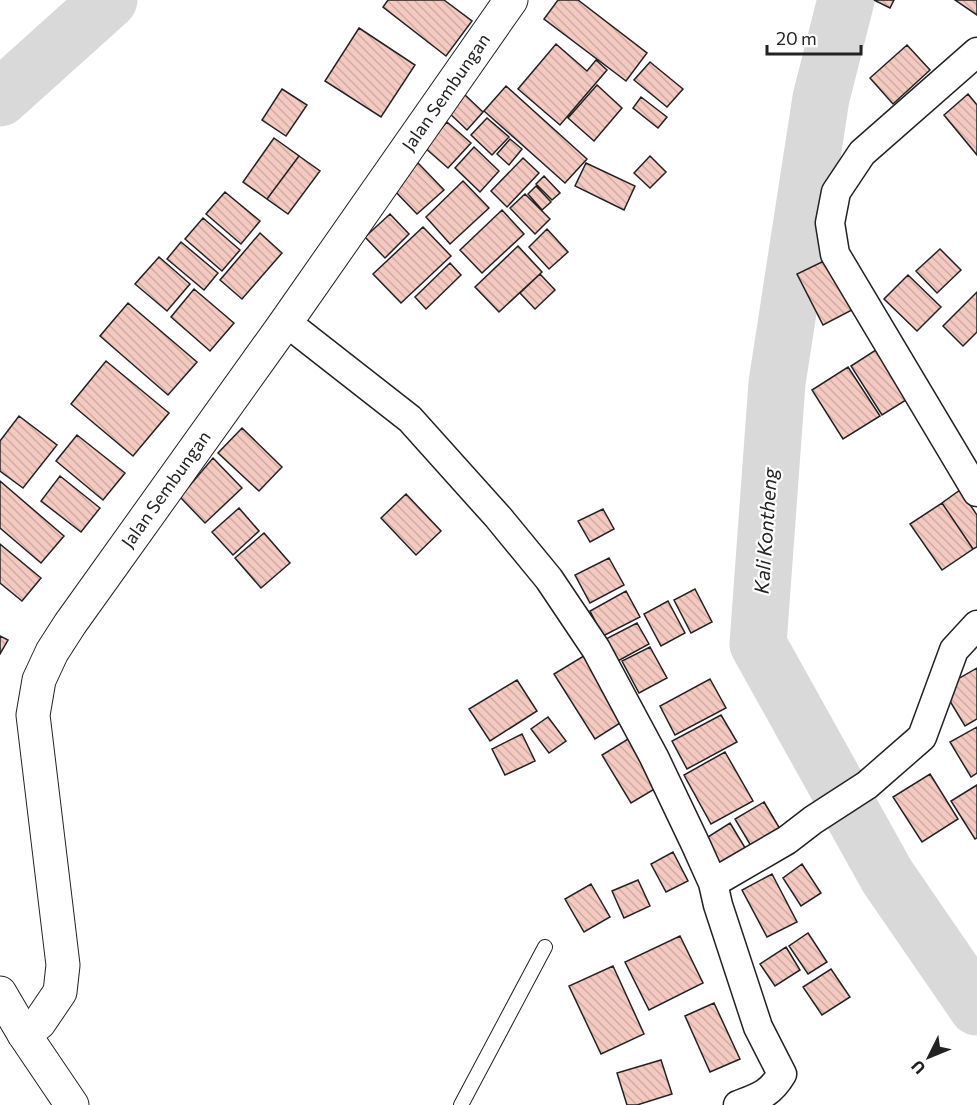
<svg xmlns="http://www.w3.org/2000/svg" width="977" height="1105" viewBox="0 0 977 1105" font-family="Commissioner,sans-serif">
<defs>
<pattern id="building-back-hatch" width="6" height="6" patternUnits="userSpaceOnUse" patternTransform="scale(1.5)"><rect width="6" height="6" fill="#f3c9c0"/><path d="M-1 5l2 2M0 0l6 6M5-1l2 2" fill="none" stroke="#d0aca5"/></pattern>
</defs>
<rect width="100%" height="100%" fill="#fff"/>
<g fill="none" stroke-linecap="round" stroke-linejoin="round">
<!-- river -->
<path stroke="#d9d9d9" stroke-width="57" d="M 846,0 L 821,98 L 777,383 L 758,644 L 887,876 L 977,1007
M 0,98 L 109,0"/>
</g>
<!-- building -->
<path fill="url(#building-back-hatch)" stroke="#222" stroke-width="1.5" d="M 388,0 L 444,0 L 472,21 L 446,56 L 383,7 Z
M 558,0 L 578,0 L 647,53 L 626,81 L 544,19 Z
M 874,0 L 894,0 L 890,8 Z
M 955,0 L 977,0 L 977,15 Z
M 359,28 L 415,65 L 381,117 L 325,81 Z
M 556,44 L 587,71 L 596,60 L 607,70 L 560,125 L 518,89 Z
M 907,45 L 930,70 L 893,104 L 870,78 Z
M 650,62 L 683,89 L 667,107 L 634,80 Z
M 597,85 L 622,108 L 594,141 L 568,118 Z
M 506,86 L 587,159 L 565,183 L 484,111 Z
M 282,89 L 307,105 L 286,136 L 262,120 Z
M 463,93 L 483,112 L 467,130 L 447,111 Z
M 968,94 L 977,105 L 977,155 L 944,115 Z
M 641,97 L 667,117 L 658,128 L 633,108 Z
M 487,118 L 509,137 L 492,155 L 471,135 Z
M 447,122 L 471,143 L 448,168 L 424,147 Z
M 274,138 L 299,156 L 267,199 L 243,182 Z
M 510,139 L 522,149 L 509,165 L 497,154 Z
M 474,147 L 499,171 L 480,192 L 455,168 Z
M 299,156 L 320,171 L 288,214 L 267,199 Z
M 650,156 L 666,172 L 650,188 L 634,173 Z
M 523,158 L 539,173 L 507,207 L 491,191 Z
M 418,163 L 444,190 L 417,214 L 391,187 Z
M 586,163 L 635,186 L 624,210 L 575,186 Z
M 544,176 L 560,193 L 552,200 L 536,184 Z
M 463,181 L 489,208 L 450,244 L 426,217 Z
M 536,186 L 551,202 L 542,210 L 528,194 Z
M 225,192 L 260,221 L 241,244 L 206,214 Z
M 525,194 L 550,219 L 535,234 L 510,208 Z
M 502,210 L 524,234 L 482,273 L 460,250 Z
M 390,214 L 409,234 L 385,258 L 365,237 Z
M 203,218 L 240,250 L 222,271 L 185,239 Z
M 423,227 L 451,256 L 401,303 L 373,274 Z
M 547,229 L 568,252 L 549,269 L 529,247 Z
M 260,233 L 282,253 L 242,299 L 220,280 Z
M 181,242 L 218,273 L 204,290 L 167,259 Z
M 518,246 L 542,272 L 499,312 L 475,287 Z
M 940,249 L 961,270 L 937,293 L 916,271 Z
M 159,257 L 190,284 L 167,311 L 135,284 Z
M 826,260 L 852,310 L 823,325 L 797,274 Z
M 450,263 L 461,275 L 426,309 L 415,297 Z
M 540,274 L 555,290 L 535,309 L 520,293 Z
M 908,275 L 941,307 L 917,331 L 884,299 Z
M 194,289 L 234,323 L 210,351 L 171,317 Z
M 977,292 L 977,332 L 963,346 L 943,326 Z
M 128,303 L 197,362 L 168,395 L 100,336 Z
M 882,346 L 914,395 L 882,415 L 851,366 Z
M 106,361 L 169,413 L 133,456 L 71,404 Z
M 848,367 L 880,416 L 843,439 L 812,390 Z
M 19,416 L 57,445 L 23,488 L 0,471 L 0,441 Z
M 242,428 L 282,467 L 259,491 L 218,453 Z
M 77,435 L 125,473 L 103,500 L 56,461 Z
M 213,458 L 242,488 L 205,523 L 180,497 Z
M 60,476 L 100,508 L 81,532 L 41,501 Z
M 0,481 L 64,536 L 41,563 L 0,528 Z
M 960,490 L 977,515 L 977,547 L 973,549 L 942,503 Z
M 406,494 L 441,531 L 416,555 L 381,518 Z
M 942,503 L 973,549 L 942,570 L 910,524 Z
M 239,508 L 259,531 L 233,555 L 212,532 Z
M 603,509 L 614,529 L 590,542 L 578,521 Z
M 264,533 L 290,563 L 261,588 L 235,558 Z
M 0,544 L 41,578 L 22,601 L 0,583 Z
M 609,558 L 624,585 L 590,603 L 575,575 Z
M 695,589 L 712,622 L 691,633 L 674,600 Z
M 626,591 L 640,617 L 603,636 L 590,611 Z
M 668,601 L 685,633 L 661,646 L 644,614 Z
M 637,623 L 649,644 L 616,662 L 604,640 Z
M 0,636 L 8,640 L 0,654 Z
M 650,647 L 667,678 L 639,693 L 622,661 Z
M 587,654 L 628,718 L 595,739 L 554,674 Z
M 977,668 L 977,719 L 965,726 L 942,688 Z
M 710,679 L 726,708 L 675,735 L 660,706 Z
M 517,680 L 537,711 L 490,741 L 469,709 Z
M 721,715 L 737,742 L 687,769 L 672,741 Z
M 548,717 L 566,741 L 549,753 L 531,729 Z
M 977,727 L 977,773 L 971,777 L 950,742 Z
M 522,734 L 535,761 L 505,775 L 492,749 Z
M 633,736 L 663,784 L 631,803 L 602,755 Z
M 725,752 L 753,801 L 711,824 L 684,775 Z
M 930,774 L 958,819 L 922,842 L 893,797 Z
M 977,785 L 977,838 L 975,839 L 951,801 Z
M 764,802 L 783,834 L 754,851 L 735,819 Z
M 730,823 L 747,851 L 716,869 L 700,842 Z
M 673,852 L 688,881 L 666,892 L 651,864 Z
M 802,864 L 821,893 L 801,906 L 783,878 Z
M 772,874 L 797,922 L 767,937 L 742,890 Z
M 638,880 L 650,906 L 624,918 L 612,891 Z
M 591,884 L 610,917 L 584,932 L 565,899 Z
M 808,933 L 827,962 L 808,974 L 789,946 Z
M 680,936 L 703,983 L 649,1010 L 625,962 Z
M 786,947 L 800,970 L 775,986 L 760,964 Z
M 613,966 L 644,1034 L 601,1054 L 569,986 Z
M 831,969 L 850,997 L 822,1015 L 803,987 Z
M 714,1003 L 740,1059 L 710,1072 L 685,1016 Z
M 661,1060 L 672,1094 L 637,1105 L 627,1105 L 617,1073 Z"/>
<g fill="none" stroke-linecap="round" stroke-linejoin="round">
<!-- lane casing -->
<g stroke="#222" stroke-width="16">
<path id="lane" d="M 461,1105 L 545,947"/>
</g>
<!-- street casing -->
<g stroke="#222" stroke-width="31">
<path id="street" d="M 977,52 L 862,153 L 836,192 L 830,223 L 835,254 L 977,492
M 286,322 L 410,419 L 498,517 L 549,579 L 596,649 L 654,757 L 695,843 L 713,883 L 718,905 L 758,1027 L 782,1074 C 770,1094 759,1097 738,1105
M 713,883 L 787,840 L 813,820 L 867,785 L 922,737 L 954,650 L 977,625"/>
</g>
<!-- secondary casing -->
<g stroke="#222" stroke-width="35">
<g id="secondary">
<path d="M 0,993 L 24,1034 L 72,1105"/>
<path id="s1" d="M 24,1034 L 39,1023 L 60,992 L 63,965 L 33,715 L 39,680 L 52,652 L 70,624 L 286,322 L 511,0"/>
</g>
</g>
<!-- lane -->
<use href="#lane" stroke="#fff" stroke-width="14"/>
<!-- street -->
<use href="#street" stroke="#fff" stroke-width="28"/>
<!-- secondary -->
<use href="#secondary" stroke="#fff" stroke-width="33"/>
</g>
<g text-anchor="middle" stroke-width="4.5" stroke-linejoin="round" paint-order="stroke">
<!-- street labels -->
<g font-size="18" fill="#222" stroke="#fff">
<text dy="6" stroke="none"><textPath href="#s1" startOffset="1086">Jalan Sembungan</textPath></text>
<text dy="6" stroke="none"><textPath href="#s1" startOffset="600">Jalan Sembungan</textPath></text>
</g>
<!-- water labels -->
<g font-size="20" font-style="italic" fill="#222" stroke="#fff">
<text transform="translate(766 531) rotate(-86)" y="7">Kali Kontheng</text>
</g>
</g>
<!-- north arrow -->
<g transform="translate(929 1057) rotate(227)" stroke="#ffffff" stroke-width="4.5" paint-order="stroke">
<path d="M0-4.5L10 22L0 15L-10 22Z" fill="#222222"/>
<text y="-9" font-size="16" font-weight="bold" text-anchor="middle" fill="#222222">U</text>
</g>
<!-- scale -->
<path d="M767 45v9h94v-9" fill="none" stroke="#222222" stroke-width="3"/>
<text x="776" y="45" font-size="18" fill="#222222" stroke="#ffffff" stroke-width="4.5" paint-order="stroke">20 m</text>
</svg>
